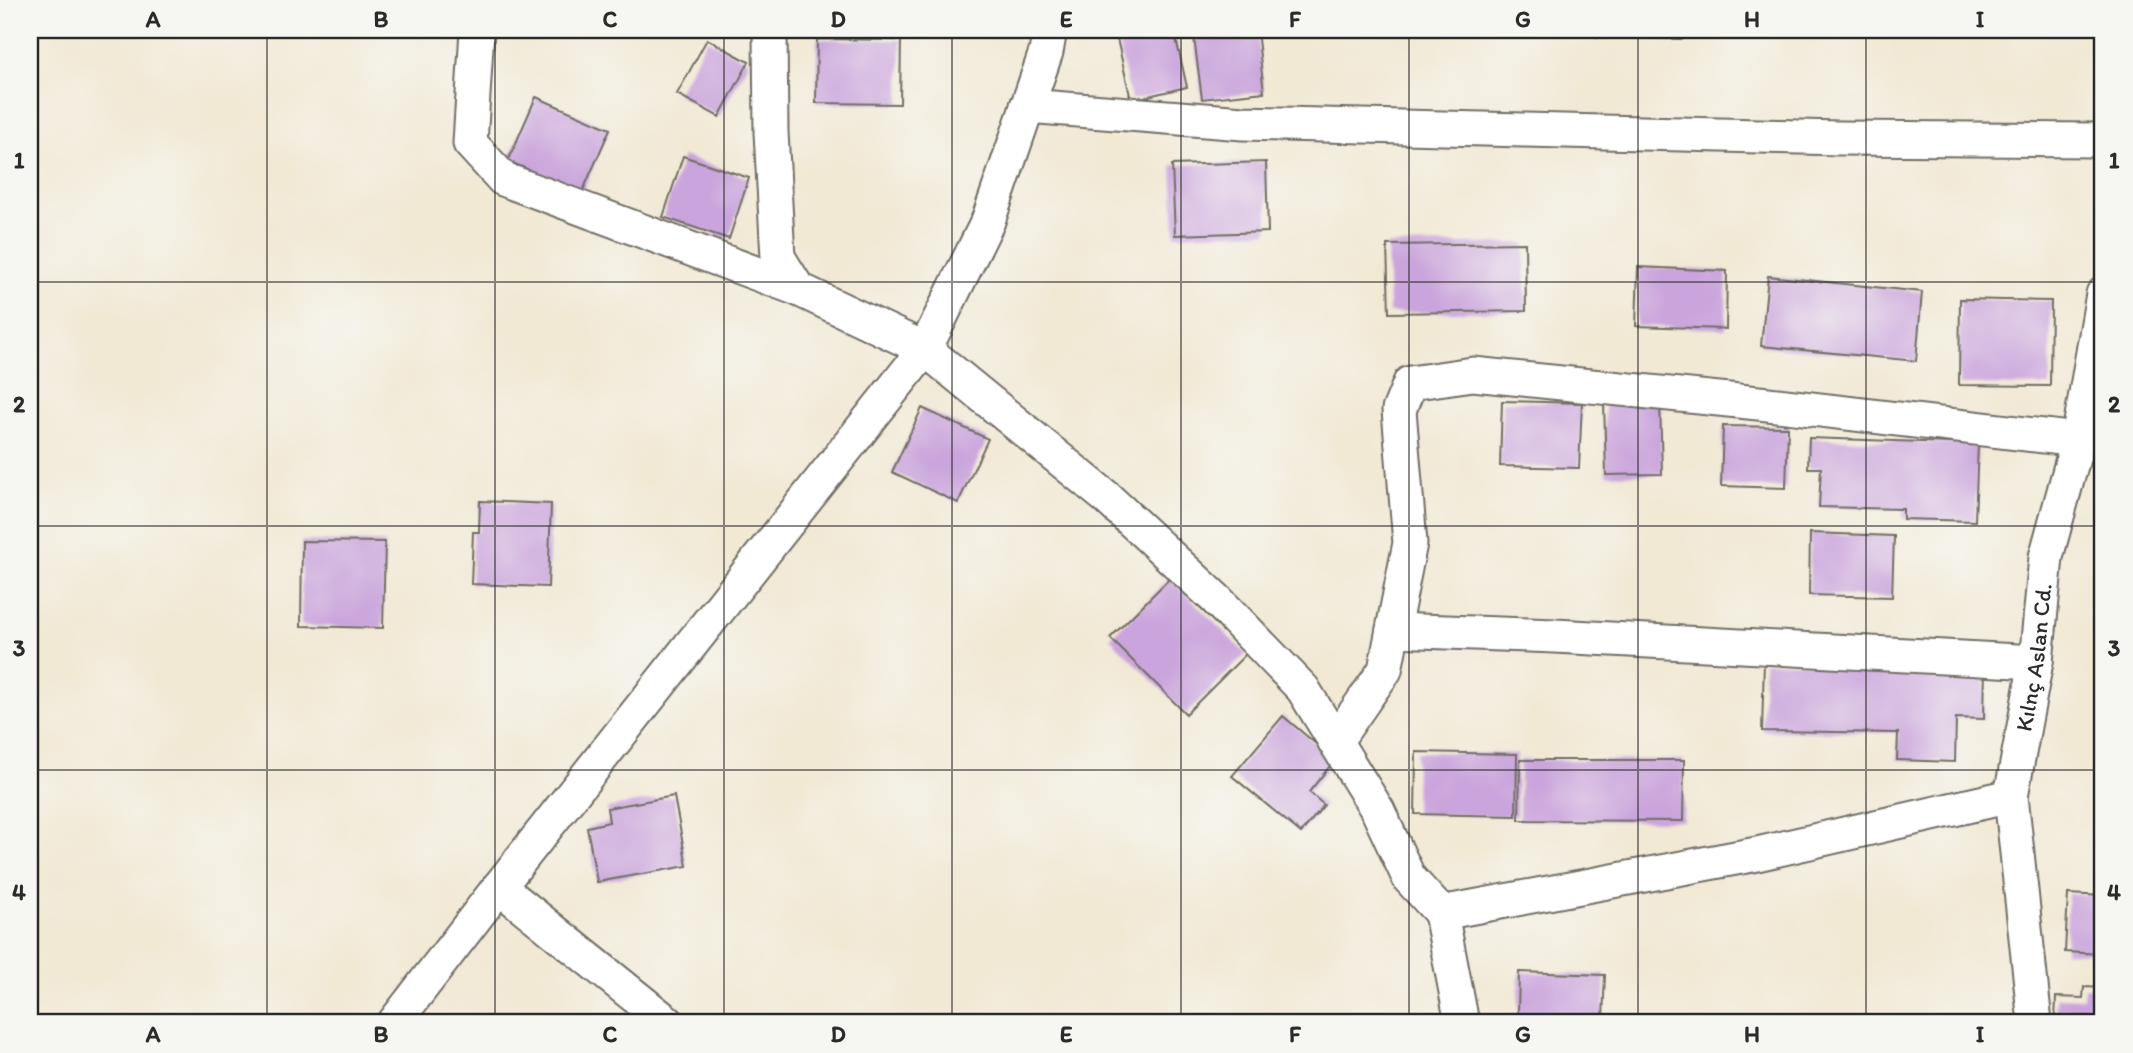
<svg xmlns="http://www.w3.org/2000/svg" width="2133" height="1053" viewBox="0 0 2133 1053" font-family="Itim,sans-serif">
<rect width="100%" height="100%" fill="#f6f6f2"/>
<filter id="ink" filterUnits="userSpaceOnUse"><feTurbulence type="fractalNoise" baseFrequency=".0143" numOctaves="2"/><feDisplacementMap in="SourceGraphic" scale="14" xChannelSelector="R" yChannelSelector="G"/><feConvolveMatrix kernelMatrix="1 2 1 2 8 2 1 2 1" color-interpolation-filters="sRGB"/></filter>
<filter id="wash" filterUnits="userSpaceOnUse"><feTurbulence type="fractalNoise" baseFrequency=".00686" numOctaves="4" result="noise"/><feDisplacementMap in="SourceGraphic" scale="28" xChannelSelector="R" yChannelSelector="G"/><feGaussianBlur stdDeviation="1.57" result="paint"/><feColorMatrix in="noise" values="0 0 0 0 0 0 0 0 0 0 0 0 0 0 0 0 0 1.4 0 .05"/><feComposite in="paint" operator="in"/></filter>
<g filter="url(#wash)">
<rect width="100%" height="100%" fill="#f2e9d5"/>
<g id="blocks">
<!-- building -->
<path fill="#caa4dc" d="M 1115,30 L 1174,30 L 1187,87 L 1131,100 Z
M 1193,30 L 1257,30 L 1264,92 L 1202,99 Z
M 1596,30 L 1683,30 L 1683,39 L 1596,37 Z
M 707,39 L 749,62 L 719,117 L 677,94 Z
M 817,39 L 901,40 L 900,104 L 816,103 Z
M 536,97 L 610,129 L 582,193 L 508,161 Z
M 683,156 L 749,178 L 729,239 L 663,217 Z
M 1266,162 L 1268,232 L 1175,235 L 1172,165 Z
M 1525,243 L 1526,311 L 1389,313 L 1387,245 Z
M 1638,267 L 1727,271 L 1726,329 L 1636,326 Z
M 1768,276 L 1922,292 L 1916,361 L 1761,346 Z
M 1960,299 L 2051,301 L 2050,386 L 1959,385 Z
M 1502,401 L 1582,403 L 1579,468 L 1500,466 Z
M 1660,401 L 1662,474 L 1606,475 L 1604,402 Z
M 922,408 L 988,439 L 958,503 L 892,472 Z
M 1723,426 L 1788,427 L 1786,488 L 1721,486 Z
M 1809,438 L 1978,444 L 1975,521 L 1903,519 L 1903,509 L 1819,507 L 1821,468 L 1808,468 Z
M 480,501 L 551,504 L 548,587 L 471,584 L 473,532 L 479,532 Z
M 1810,533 L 1894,536 L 1892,597 L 1809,595 Z
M 302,541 L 385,542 L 383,628 L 301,626 Z
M 1170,578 L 1246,654 L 1186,714 L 1110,638 Z
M 1764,662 L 1985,667 L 1984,719 L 1956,718 L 1955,762 L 1897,760 L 1898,733 L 1762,731 Z
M 1283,716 L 1335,760 L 1309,792 L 1324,805 L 1301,833 L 1232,776 Z
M 1416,752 L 1517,754 L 1516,816 L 1415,814 Z
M 1520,760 L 1684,760 L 1683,821 L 1519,820 Z
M 674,796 L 687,866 L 597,882 L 587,827 L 609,822 L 607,808 Z
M 2068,894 L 2103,896 L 2103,954 L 2065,952 Z
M 1519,972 L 1605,975 L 1603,1018 L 1518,1015 Z
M 2084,987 L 2103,988 L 2103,1023 L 2055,1023 L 2056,997 L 2083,998 Z"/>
</g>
</g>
<g filter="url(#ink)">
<use href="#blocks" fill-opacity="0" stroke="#716e66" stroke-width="2"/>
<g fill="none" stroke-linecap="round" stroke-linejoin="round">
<!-- minor casing -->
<g stroke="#716e66" stroke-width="37">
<g id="minor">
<path d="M 477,30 L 470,143 L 503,179 L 798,289"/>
<path d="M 770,30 L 771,132 L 778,257 L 798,289 L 925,349 L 1106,497 L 1216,599 L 1303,689 L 1378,811 L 1409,878 L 1441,913 L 1757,854 L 2011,796"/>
<path d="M 1027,106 L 1243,123 L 1840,138 L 2103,140"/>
<path d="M 1393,630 L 1555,636 L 2036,662"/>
<path d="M 1335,742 L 1385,670 L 1410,543 L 1399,410 L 1410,383 L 1473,374 L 1768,404 L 2078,440"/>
<path d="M 499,887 L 668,1023"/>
<path d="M 1441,913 L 1462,1023"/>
<path d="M 394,1023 L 499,887 L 925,349 L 988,221 L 1046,52 L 1050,30"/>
<path id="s1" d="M 2035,1023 L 2011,796 L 2036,662 L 2046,557 L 2078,440 L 2103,294"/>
</g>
</g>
<!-- minor -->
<use href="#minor" stroke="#fff" stroke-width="33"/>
</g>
</g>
<!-- grid -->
<path fill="none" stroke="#2b2b2b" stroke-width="2" stroke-opacity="0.55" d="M 267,30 L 267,1023M 495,30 L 495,1023M 724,30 L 724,1023M 952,30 L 952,1023M 1181,30 L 1181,1023M 1409,30 L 1409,1023M 1638,30 L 1638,1023M 1866,30 L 1866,1023M 30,282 L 2103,282M 30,526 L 2103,526M 30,770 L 2103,770"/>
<g text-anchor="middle" stroke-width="5" stroke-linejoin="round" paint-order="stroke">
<!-- street labels -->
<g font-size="23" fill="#2b2b2b" stroke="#f6f6f2">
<text dy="8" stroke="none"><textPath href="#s1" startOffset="369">Kılnç Aslan Cd.</textPath></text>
</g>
</g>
<!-- margin -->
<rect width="2133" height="1053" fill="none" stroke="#f6f6f2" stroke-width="77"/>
<rect x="38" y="38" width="2056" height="976" fill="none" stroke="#2b2b2b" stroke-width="2.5"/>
<g font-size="23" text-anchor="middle" font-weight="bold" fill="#2b2b2b">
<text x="153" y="27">A</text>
<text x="381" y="27">B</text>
<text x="610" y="27">C</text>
<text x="838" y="27">D</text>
<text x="1066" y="27">E</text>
<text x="1295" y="27">F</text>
<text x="1523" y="27">G</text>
<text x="1752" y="27">H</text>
<text x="1980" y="27">I</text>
<text x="19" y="168">1</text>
<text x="2114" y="168">1</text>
<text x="19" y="412">2</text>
<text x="2114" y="412">2</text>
<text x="19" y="656">3</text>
<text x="2114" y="656">3</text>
<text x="19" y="900">4</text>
<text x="2114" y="900">4</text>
<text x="153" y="1042">A</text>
<text x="381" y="1042">B</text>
<text x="610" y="1042">C</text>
<text x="838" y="1042">D</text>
<text x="1066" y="1042">E</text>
<text x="1295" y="1042">F</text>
<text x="1523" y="1042">G</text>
<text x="1752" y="1042">H</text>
<text x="1980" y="1042">I</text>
</g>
</svg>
